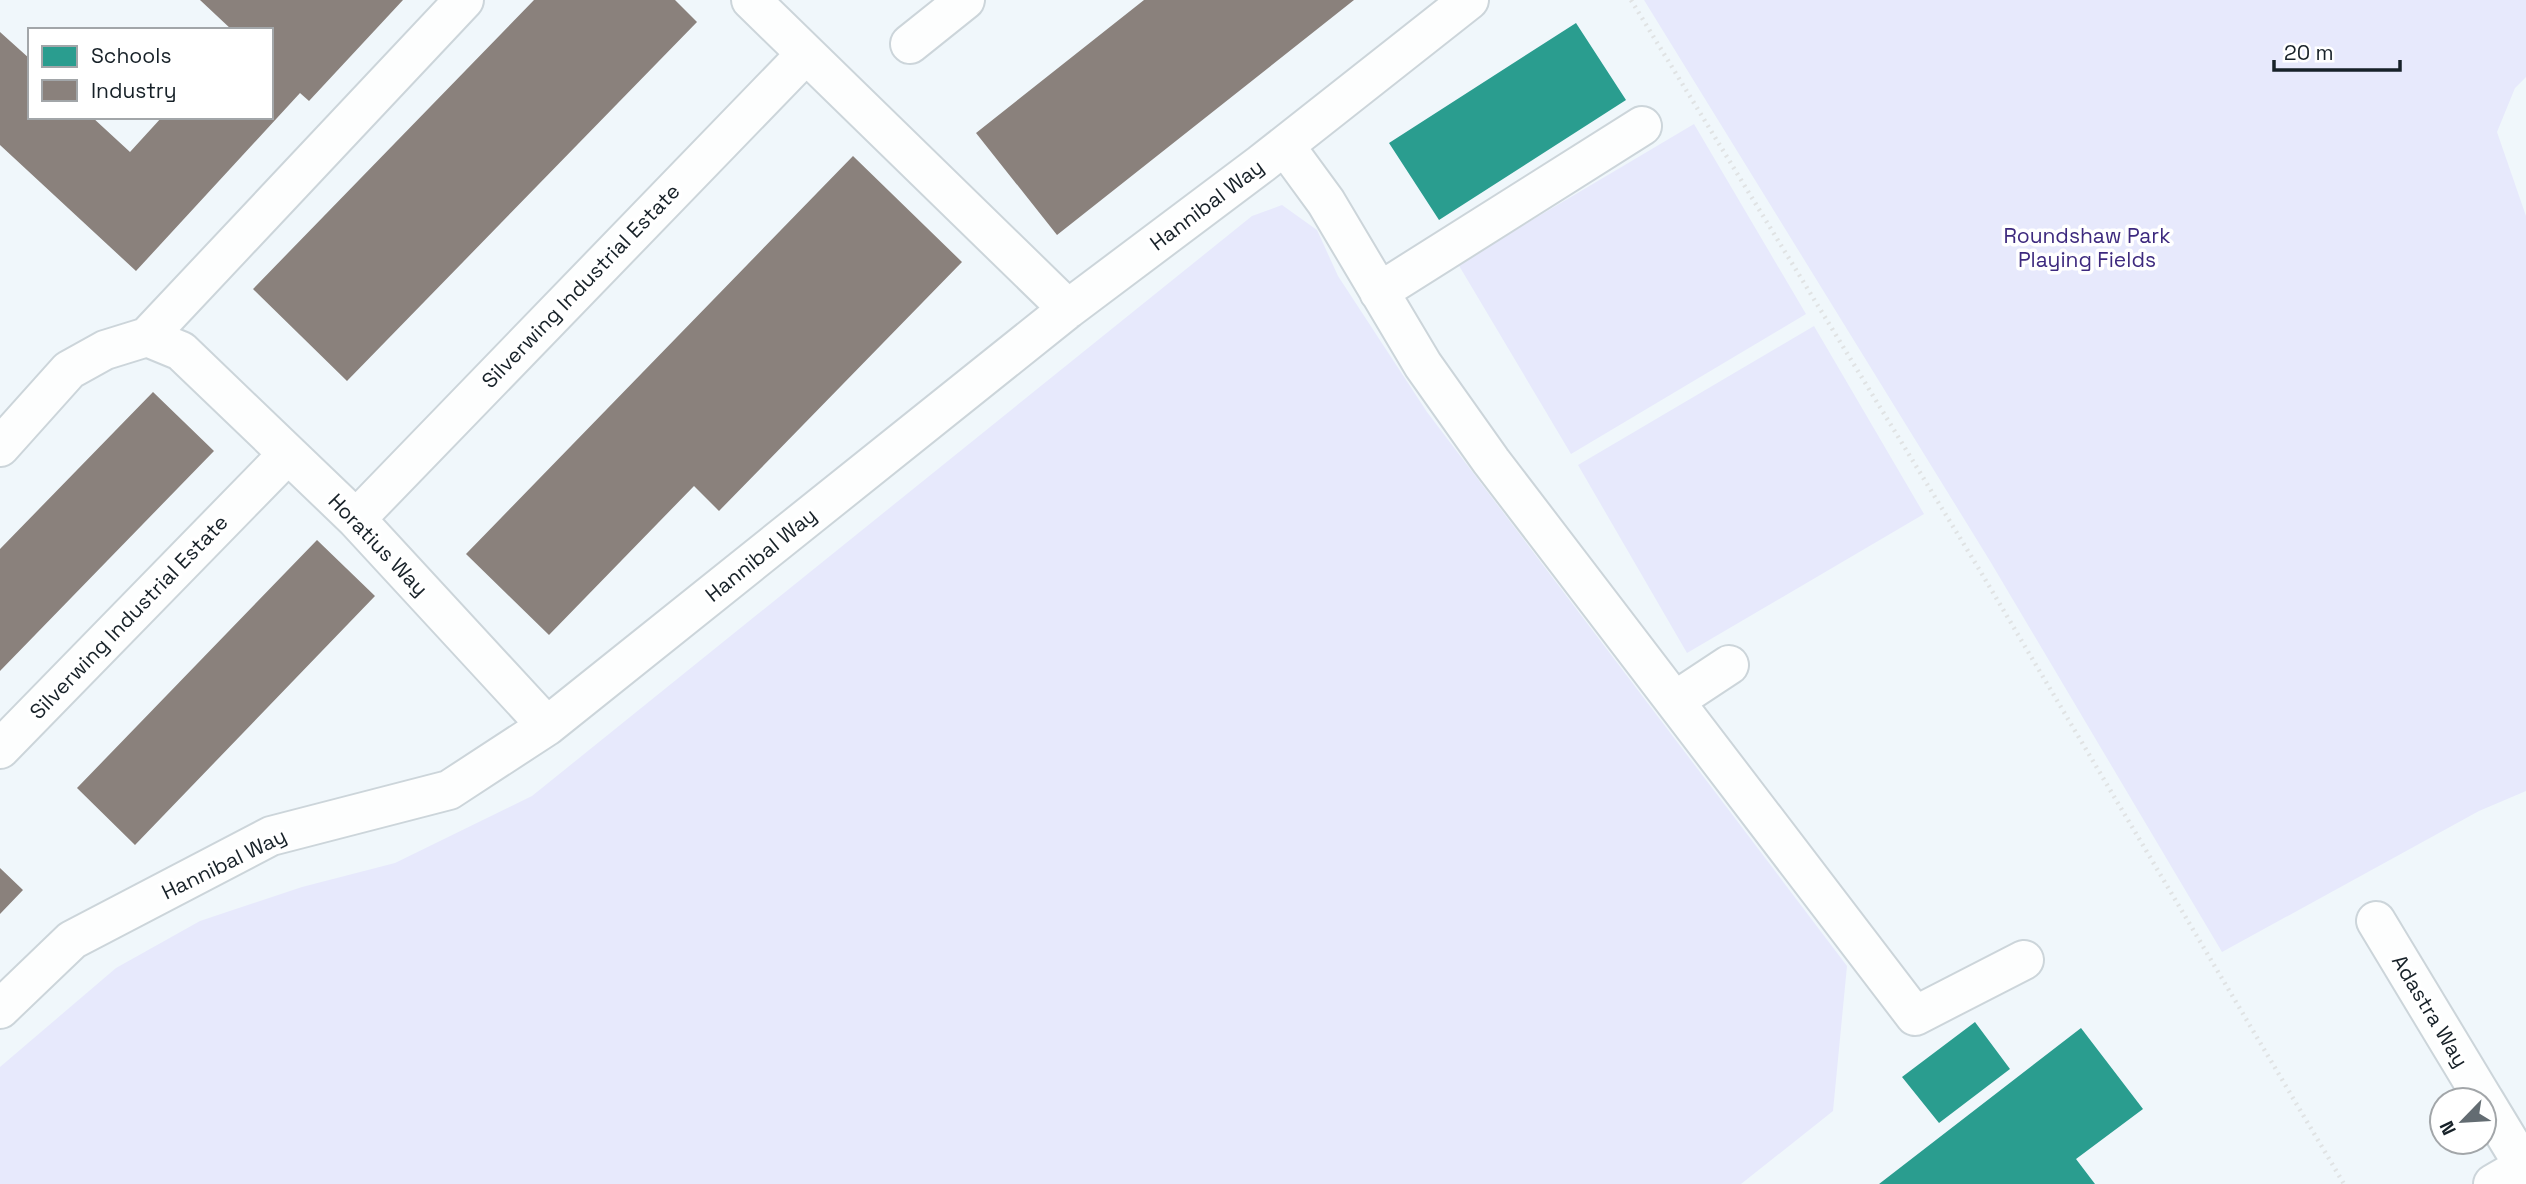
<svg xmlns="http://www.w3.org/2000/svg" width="2526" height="1184" viewBox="0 0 2526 1184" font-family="'Space Grotesk',sans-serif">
<rect width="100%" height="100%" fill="#f0f7fb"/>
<!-- green -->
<path fill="#e7e9fc" d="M 1644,0 L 2526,0 L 2526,77 L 2515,88 L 2497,132 L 2526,216 L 2526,791 L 2479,811 L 2222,952 L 1990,561 Z
M 1694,124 L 1806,314 L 1571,454 L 1458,264 Z
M 1282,205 L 1317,230 L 1338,276 L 1427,412 L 1847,966 L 1833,1111 L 1741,1184 L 0,1184 L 0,1067 L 116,968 L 200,921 L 302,887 L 395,863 L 532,796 L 1252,216 Z
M 1814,326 L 1924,514 L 1687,653 L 1578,465 Z"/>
<!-- schools -->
<path fill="#2a9d8f" d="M 1576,23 L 1626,100 L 1439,220 L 1389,143 Z
M 1975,1022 L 2010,1069 L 1939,1123 L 1902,1077 Z
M 2081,1028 L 2143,1109 L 2076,1159 L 2095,1184 L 1879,1184 Z"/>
<!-- industry -->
<path fill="#8a817c" d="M 200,0 L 403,0 L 309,101 L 300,93 L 136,271 L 0,145 L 0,32 L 30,59 L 30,117 L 92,117 L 130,152 L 162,117 L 271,117 L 271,30 L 232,30 Z
M 534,0 L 675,0 L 697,22 L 347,381 L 253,289 Z
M 1144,0 L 1354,0 L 1057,235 L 976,133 Z
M 853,156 L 962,262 L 719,511 L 694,486 L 549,635 L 466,554 Z
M 153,392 L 214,451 L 0,671 L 0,549 Z
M 317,540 L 375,596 L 135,845 L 77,788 Z
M 0,868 L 23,890 L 0,914 Z"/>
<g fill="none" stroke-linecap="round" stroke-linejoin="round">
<!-- minor casing -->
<g stroke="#ccd5da" stroke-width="42">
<path id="minor" d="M 751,0 L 1068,309
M 910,44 L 965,0
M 1285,146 L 1326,202 L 1423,365 L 1491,461 L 1915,1016 L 2024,960
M 1379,292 L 1642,126
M 147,337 L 181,351 L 356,519 L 547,726
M 0,447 L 69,370 L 105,350 L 147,337 L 464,0
M 356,519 L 806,54
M 1676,700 L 1729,665
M 0,749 L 287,455
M 2376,921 L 2484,1100
M 0,1009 L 72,940 L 271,836 L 449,790 L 547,726 L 1068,309 L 1261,164 L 1469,0
M 2484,1100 L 2524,1166 L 2493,1184"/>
</g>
<!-- path -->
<path stroke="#e0e3e4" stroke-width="4.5" stroke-dasharray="2 5" stroke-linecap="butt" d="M 1631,0 L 1979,569 L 2344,1184"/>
<!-- minor -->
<use href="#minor" stroke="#fdfefe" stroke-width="38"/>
</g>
<g text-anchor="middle" stroke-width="7" stroke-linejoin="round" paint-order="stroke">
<!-- street labels -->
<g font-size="21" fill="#172128" stroke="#fff">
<text transform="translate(1207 205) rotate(-37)" y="7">Hannibal Way</text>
<text transform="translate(581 286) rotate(-46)" y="7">Silverwing Industrial Estate</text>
<text transform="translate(378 545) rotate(46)" y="7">Horatius Way</text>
<text transform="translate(761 555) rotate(-39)" y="7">Hannibal Way</text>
<text transform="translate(129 617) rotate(-46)" y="7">Silverwing Industrial Estate</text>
<text transform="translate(224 864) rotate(-26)" y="7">Hannibal Way</text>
<text transform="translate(2430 1011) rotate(59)" y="7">Adastra Way</text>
</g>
<!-- park labels -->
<g font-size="21" fill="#3d297e" stroke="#fff">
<text x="2087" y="243">Roundshaw Park<tspan x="2087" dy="24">Playing Fields</tspan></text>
</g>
</g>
<!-- legend -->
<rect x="28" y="28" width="245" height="91" fill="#ffffff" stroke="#a2a6a9" stroke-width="2"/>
<rect x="42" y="46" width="35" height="21" fill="#2a9d8f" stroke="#a2a6a9" stroke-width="2"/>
<text x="91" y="63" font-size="21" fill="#172128">Schools</text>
<rect x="42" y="80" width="35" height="21" fill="#8a817c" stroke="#a2a6a9" stroke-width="2"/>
<text x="91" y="98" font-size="21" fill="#172128">Industry</text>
<!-- north arrow -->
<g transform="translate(2463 1121) rotate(245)"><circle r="33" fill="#ffffff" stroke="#a2a6a9" stroke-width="2"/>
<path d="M0-5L12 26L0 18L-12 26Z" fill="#636c72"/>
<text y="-10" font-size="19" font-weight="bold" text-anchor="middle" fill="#172128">N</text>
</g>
<!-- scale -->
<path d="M2274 60v10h126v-10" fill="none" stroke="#172128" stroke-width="3.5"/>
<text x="2284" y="60" font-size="21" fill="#172128" stroke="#ffffff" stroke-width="5" paint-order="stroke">20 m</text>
</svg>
